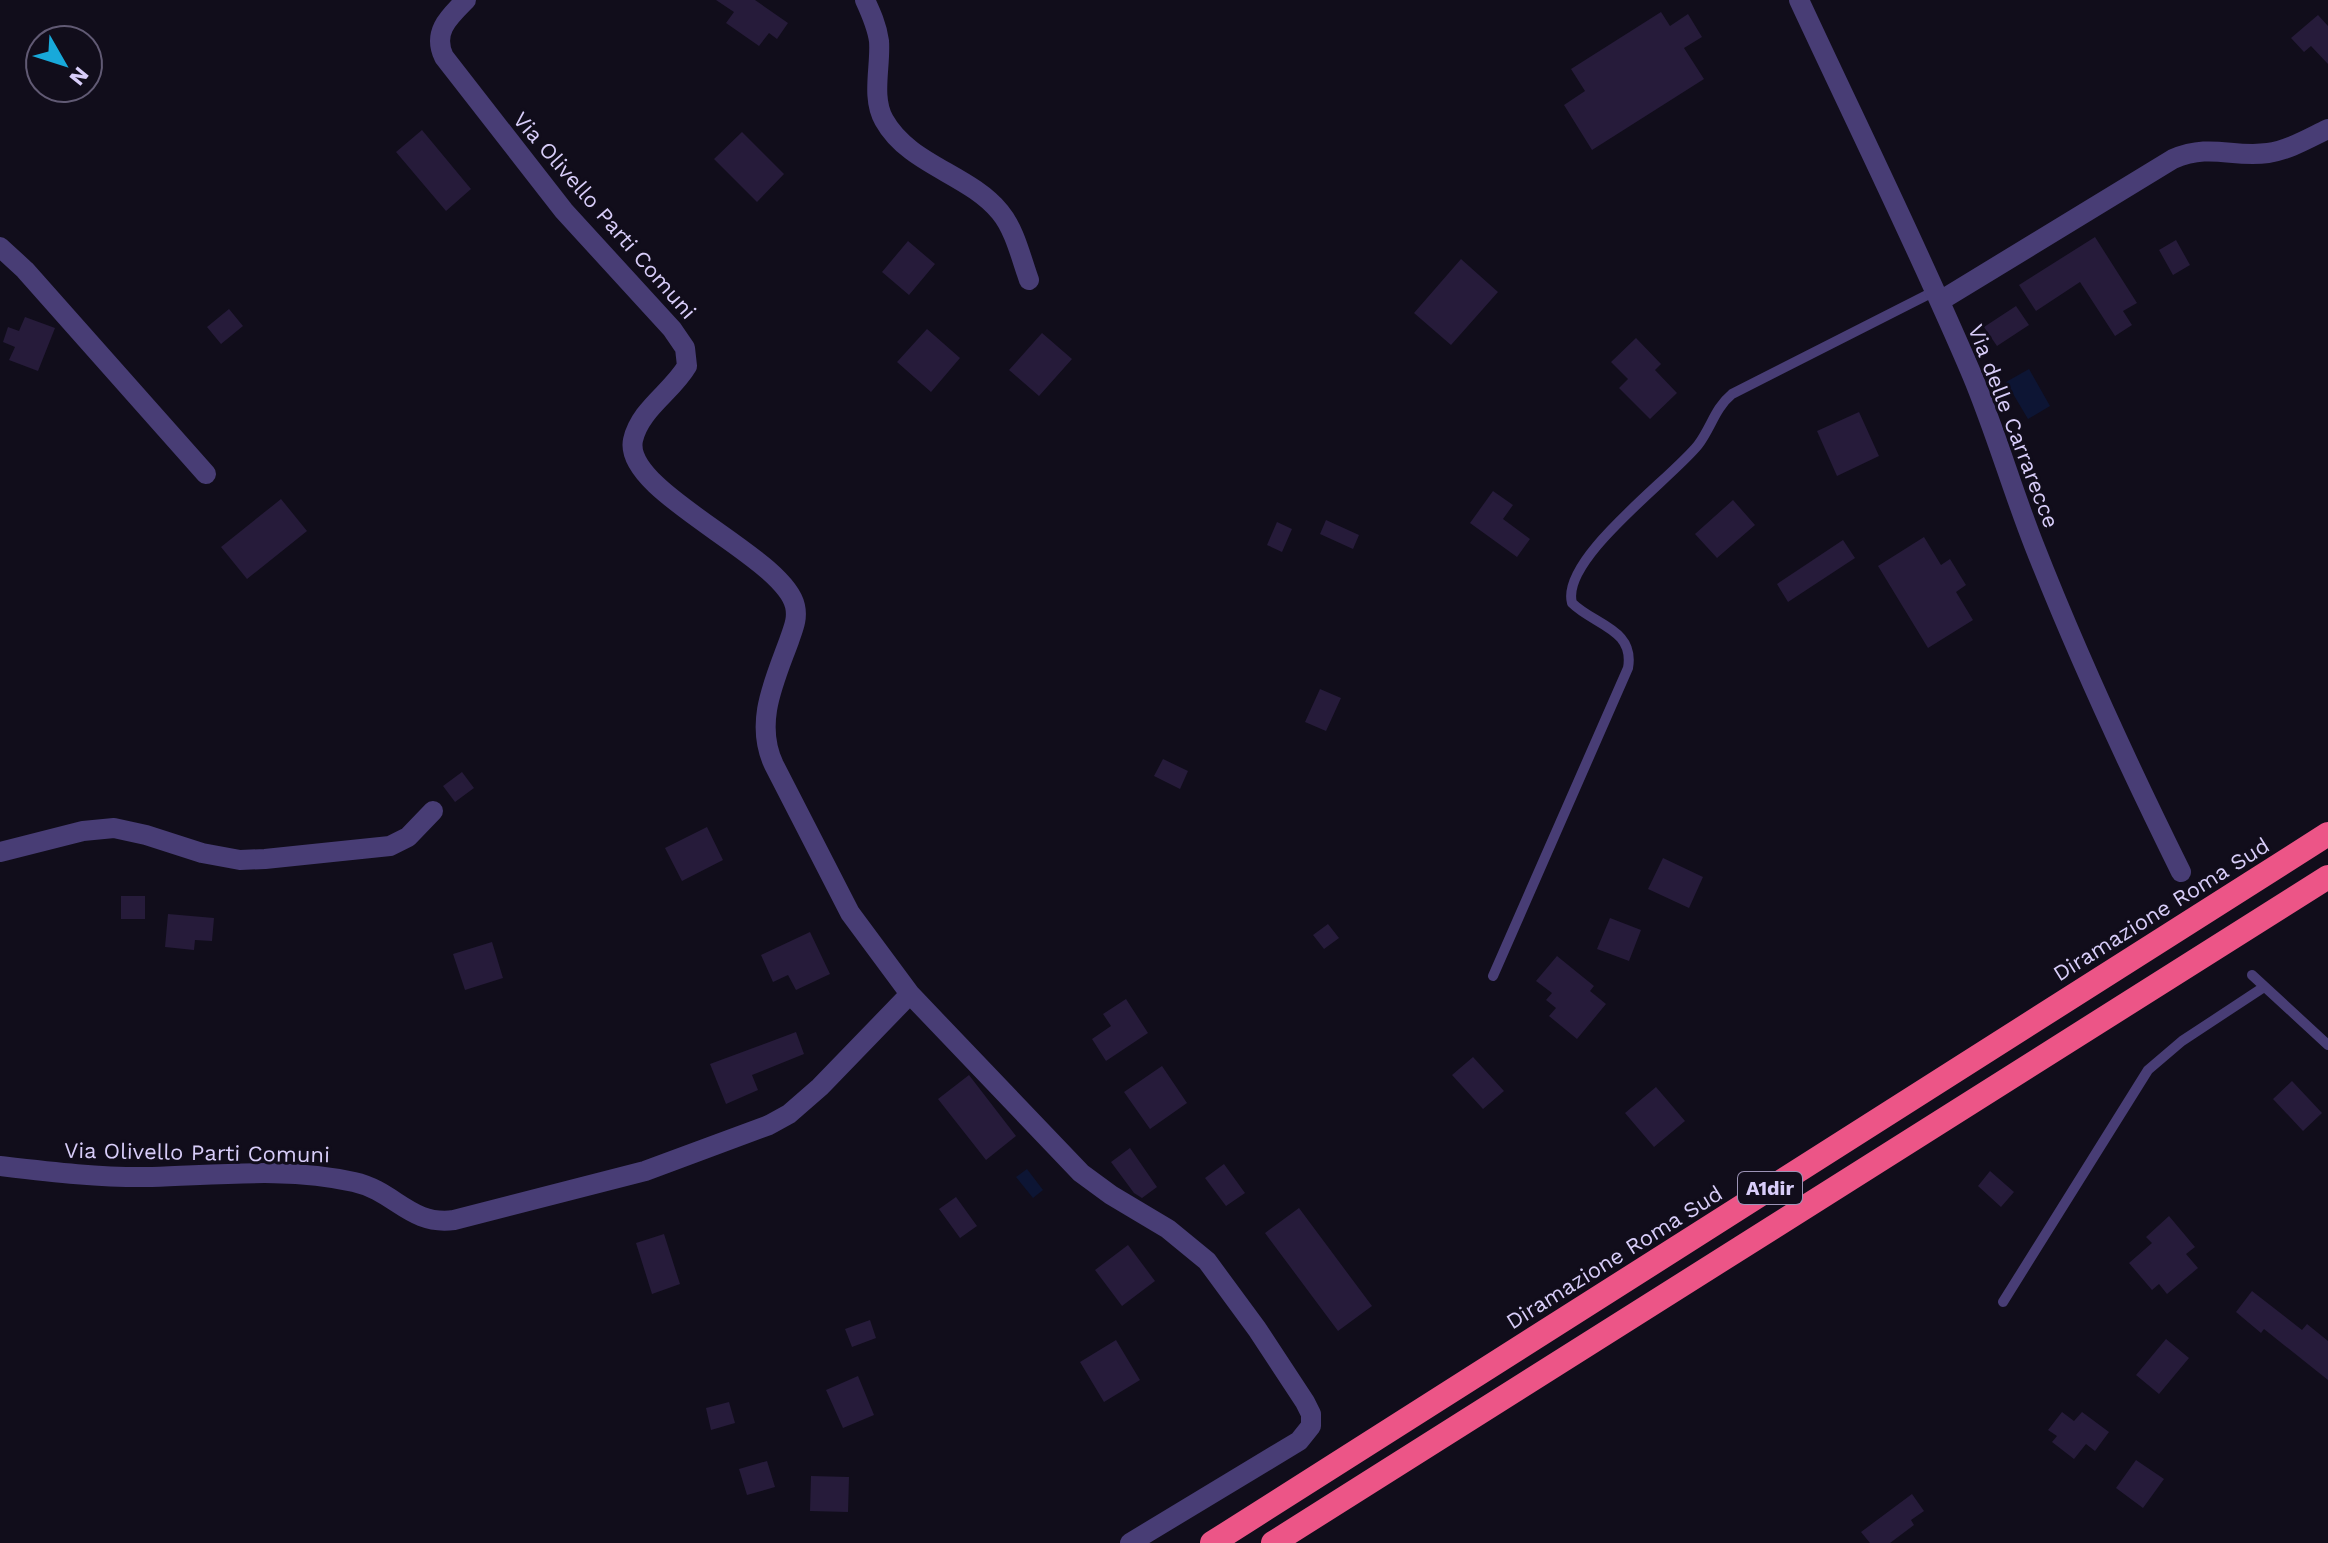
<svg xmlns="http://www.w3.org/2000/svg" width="2328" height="1543" viewBox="0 0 2328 1543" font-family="'Work Sans',sans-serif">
<rect width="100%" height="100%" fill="#110d1b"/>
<!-- water -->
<path fill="#0d1534" d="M 2029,369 L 2050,406 L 2028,419 L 2006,382 Z
M 1027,1169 L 1043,1190 L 1033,1198 L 1016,1177 Z"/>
<!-- building -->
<path fill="#261b3a" d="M 716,0 L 755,0 L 788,23 L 777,39 L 769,33 L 759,46 L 726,23 L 734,12 Z
M 1661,12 L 1670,26 L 1688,14 L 1702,37 L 1684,48 L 1704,79 L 1592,150 L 1564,105 L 1585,91 L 1571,69 Z
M 2318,15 L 2328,26 L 2328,64 L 2311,46 L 2304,52 L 2291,38 Z
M 422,130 L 471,189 L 446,211 L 396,152 Z
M 742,132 L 784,174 L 757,202 L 714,159 Z
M 2095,237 L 2137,303 L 2123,311 L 2132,325 L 2115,336 L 2080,282 L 2036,311 L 2019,285 Z
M 2176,240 L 2190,265 L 2173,275 L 2159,250 Z
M 908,241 L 935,264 L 909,295 L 882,272 Z
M 1461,259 L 1498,292 L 1451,345 L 1414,313 Z
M 2016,306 L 2029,325 L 1997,346 L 1984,327 Z
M 229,309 L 243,326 L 221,344 L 207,327 Z
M 25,317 L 55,328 L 38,371 L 9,360 L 15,347 L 3,342 L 8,327 L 19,331 Z
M 927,329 L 960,358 L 931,392 L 897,362 Z
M 1042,333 L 1072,359 L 1039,396 L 1009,370 Z
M 1636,338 L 1661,364 L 1655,370 L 1677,393 L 1650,419 L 1619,388 L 1628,379 L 1611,362 Z
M 1859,412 L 1879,456 L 1837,476 L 1817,431 Z
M 1493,491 L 1513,505 L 1503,519 L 1530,539 L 1517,557 L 1470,523 Z
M 281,499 L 307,531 L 247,579 L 221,547 Z
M 1733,500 L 1755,525 L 1717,558 L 1695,534 Z
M 1326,520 L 1359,535 L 1353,549 L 1320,534 Z
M 1277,522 L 1292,529 L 1282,552 L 1267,545 Z
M 1924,537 L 1941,565 L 1950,559 L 1966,585 L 1956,592 L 1973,620 L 1928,648 L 1878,566 Z
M 1843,540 L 1855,558 L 1788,602 L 1777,584 Z
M 1320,689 L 1341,698 L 1326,731 L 1305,722 Z
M 1163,759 L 1188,771 L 1180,789 L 1154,776 Z
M 462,772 L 474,788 L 455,802 L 443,786 Z
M 707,827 L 723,860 L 682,881 L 665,848 Z
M 1663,858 L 1703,877 L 1689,908 L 1648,889 Z
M 121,896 L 145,896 L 145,919 L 121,919 Z
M 168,914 L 214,918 L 212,941 L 195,940 L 194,950 L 165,947 Z
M 1610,918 L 1641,930 L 1629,961 L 1597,949 Z
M 1328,924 L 1339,938 L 1324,949 L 1313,935 Z
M 810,932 L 830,974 L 796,990 L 788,975 L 773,982 L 761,955 Z
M 492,942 L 503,978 L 465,990 L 453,954 Z
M 1557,956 L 1594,986 L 1590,991 L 1606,1004 L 1577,1039 L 1549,1016 L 1556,1008 L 1546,1000 L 1552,993 L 1536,981 Z
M 1126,999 L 1148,1033 L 1106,1061 L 1092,1039 L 1111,1026 L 1103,1014 Z
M 796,1032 L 804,1054 L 752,1075 L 758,1090 L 726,1104 L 710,1064 Z
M 1473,1057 L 1504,1091 L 1483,1109 L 1452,1075 Z
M 1162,1066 L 1187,1103 L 1150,1129 L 1124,1092 Z
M 969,1075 L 1016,1136 L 986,1160 L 938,1099 Z
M 2292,1081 L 2322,1113 L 2303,1131 L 2273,1099 Z
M 1656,1087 L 1685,1121 L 1654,1147 L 1625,1113 Z
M 1130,1148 L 1157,1187 L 1142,1198 L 1134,1193 L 1111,1162 Z
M 1224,1164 L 1245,1193 L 1226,1206 L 1205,1178 Z
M 1990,1171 L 2014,1192 L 2001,1207 L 1978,1186 Z
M 956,1197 L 977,1226 L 960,1238 L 939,1209 Z
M 1299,1208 L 1372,1306 L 1338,1331 L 1265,1233 Z
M 2169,1216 L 2195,1247 L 2186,1254 L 2198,1268 L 2167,1294 L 2159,1284 L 2152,1290 L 2129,1263 L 2152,1243 L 2146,1237 Z
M 664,1234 L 680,1284 L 652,1294 L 636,1243 Z
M 1128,1245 L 1155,1281 L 1122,1306 L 1095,1270 Z
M 2252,1291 L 2302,1330 L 2307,1324 L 2328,1341 L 2328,1380 L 2264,1329 L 2261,1333 L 2236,1312 Z
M 870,1320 L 876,1338 L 852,1347 L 845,1329 Z
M 2166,1339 L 2189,1358 L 2159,1394 L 2136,1375 Z
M 1116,1340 L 1140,1380 L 1104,1402 L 1080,1362 Z
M 858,1376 L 874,1415 L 843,1428 L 826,1390 Z
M 729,1402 L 735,1423 L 711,1430 L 706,1408 Z
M 2062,1412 L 2074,1421 L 2082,1412 L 2109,1432 L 2095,1451 L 2086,1444 L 2074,1459 L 2052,1442 L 2057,1436 L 2048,1430 Z
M 2136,1460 L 2164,1479 L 2143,1508 L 2116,1488 Z
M 767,1461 L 775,1487 L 747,1495 L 739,1469 Z
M 811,1476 L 849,1477 L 848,1512 L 810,1511 Z
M 1912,1494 L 1924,1511 L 1911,1520 L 1914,1525 L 1890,1543 L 1870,1543 L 1861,1532 Z"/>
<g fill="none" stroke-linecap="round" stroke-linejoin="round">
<!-- service -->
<path stroke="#483d75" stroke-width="10" d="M 2252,975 L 2328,1045
M 1493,976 L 1628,668 C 1635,629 1594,625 1572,603 C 1560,559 1671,479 1698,445 C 1711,428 1715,408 1732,394 L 1935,291
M 2003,1302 L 2148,1070 L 2182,1041 L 2264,987"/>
<!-- minor -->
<path stroke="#483d75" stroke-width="20" d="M 865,0 C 871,13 877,26 879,41 C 881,66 871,97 884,120 C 909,165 969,174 1000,212 C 1015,230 1021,258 1029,280
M 1799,0 C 1857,125 1918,248 1972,375 C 1995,430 2012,489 2034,545 C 2078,657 2128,765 2181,872
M 0,247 L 25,270 L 206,474
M 1940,301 L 2173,159 C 2211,143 2232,158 2268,153 C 2289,150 2309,138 2328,129
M 0,852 L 83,831 L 114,828 L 146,835 L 202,853 L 240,860 L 265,859 L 390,846 L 408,837 L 433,811
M 910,994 L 1081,1173 L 1111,1195 L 1168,1229 L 1207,1261 L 1257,1329 L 1305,1402 L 1311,1414 L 1311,1426 L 1299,1441 L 1130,1543
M 0,1166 C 51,1172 101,1178 152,1177 C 219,1175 288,1167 354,1182 C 395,1191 410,1226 454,1220 L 645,1171 L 769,1125 L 789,1114 L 820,1087 L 910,994 L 850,913 L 774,765 C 754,723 774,682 789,641 C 793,629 798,619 795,606 C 784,556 622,492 633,440 C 640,409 672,392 687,366 L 685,348 L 672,329 L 564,211 L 444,57 C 432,32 449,17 466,0"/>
<!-- motorway -->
<path stroke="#ec5587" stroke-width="24" d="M 1212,1543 L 2328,834
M 1273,1543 L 2328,877"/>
</g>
<g text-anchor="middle" stroke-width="6" stroke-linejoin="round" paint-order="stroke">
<!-- shield labels -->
<rect fill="#110d1b" stroke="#9c93b6" stroke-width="2" x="1738" y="1172" width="64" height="32" rx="6"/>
<g font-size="20" font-weight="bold" fill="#d8cdf9">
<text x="1770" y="1195">A1dir</text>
</g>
<!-- street labels -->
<g font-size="22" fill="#d8cdf9" stroke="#110d1b">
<text transform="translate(605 215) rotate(49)" y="8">Via Olivello Parti Comuni</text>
<text transform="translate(2014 426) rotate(69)" y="8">Via delle Carrarecce</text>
<text transform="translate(2161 909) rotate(-32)" y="8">Diramazione Roma Sud</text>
<text transform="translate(197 1152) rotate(1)" y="8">Via Olivello Parti Comuni</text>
<text transform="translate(1614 1257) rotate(-32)" y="8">Diramazione Roma Sud</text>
</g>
</g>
<!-- north arrow -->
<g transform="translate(64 64) rotate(129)"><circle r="38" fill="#110d1b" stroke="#615a74" stroke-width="2"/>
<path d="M0-6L14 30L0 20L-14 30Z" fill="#18a9da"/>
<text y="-12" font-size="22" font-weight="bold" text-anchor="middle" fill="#d8cdf9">N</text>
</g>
</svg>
